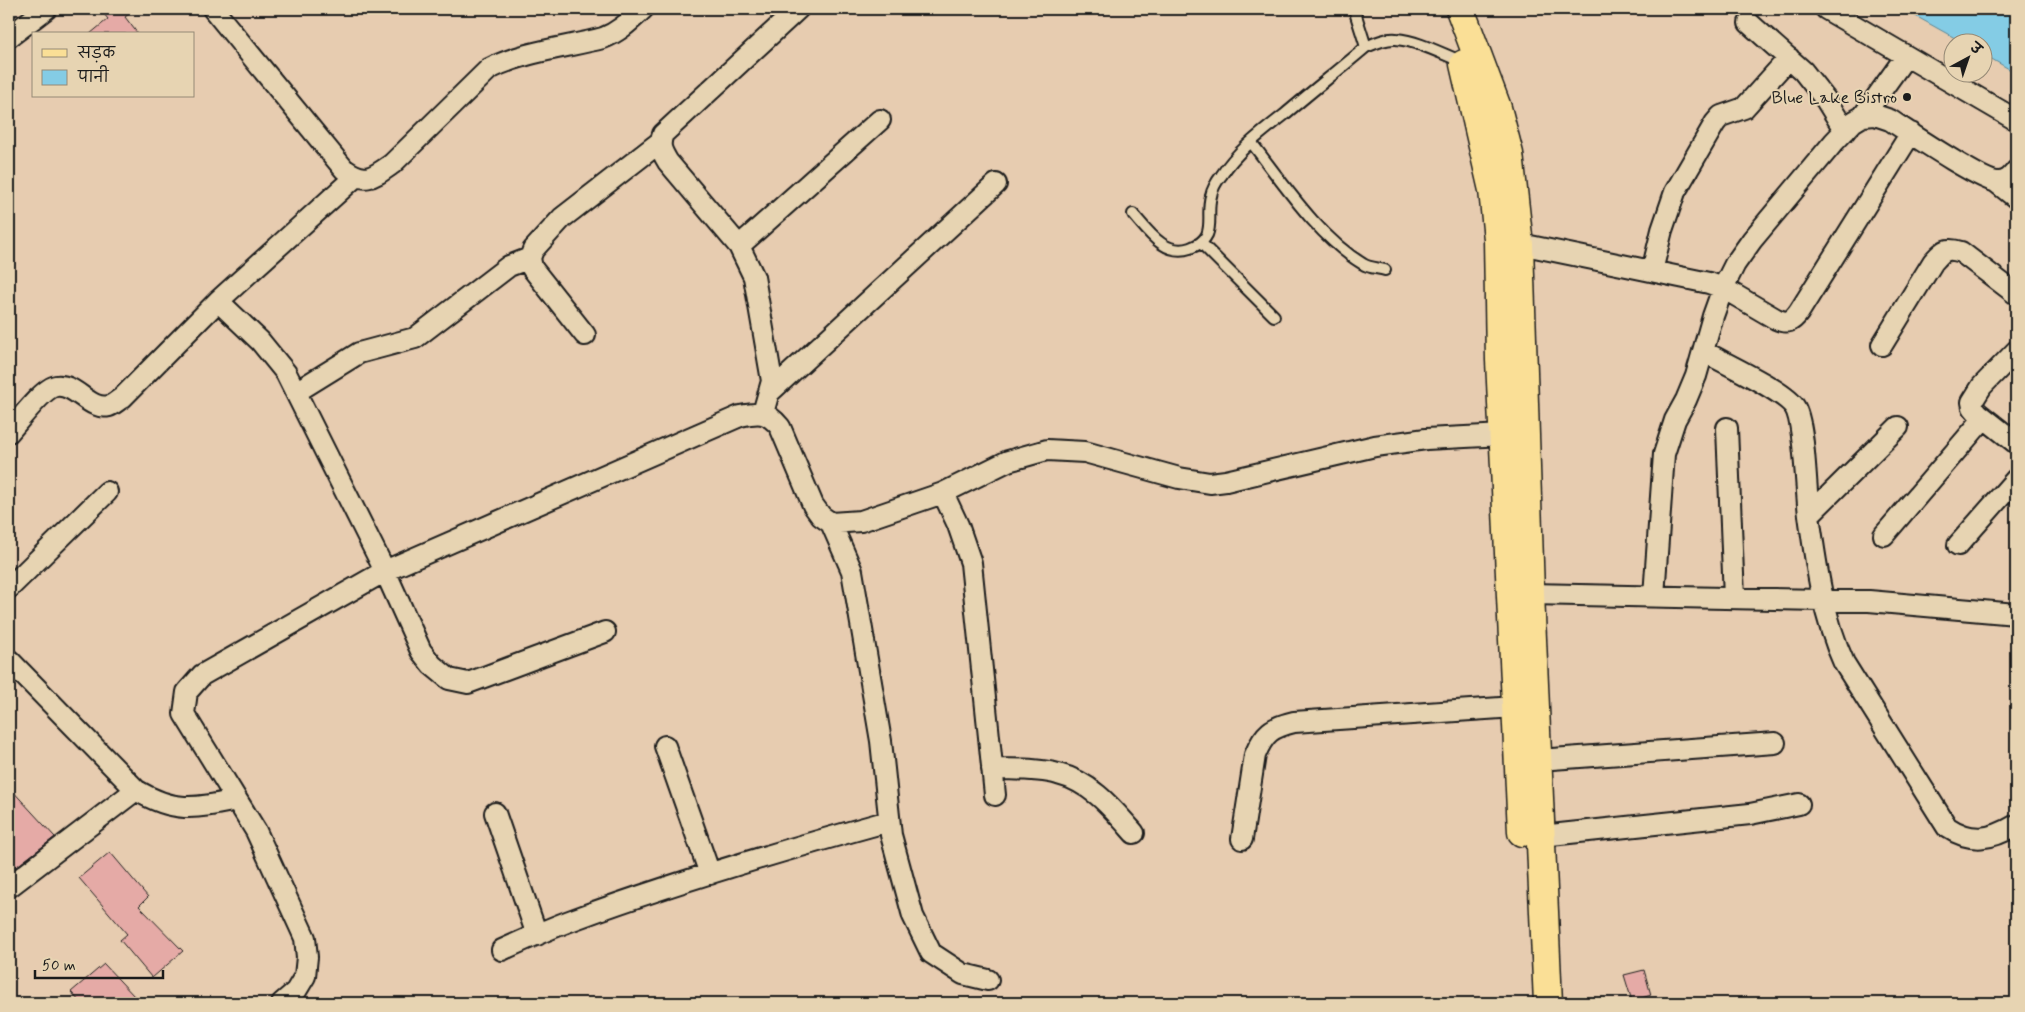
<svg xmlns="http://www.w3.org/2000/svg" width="2025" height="1012" viewBox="0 0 2025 1012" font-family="Mynerve,'Playpen Sans Deva',sans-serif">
<rect width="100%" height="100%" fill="#e7ccb0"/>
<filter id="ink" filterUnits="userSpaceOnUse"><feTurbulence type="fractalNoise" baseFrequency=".02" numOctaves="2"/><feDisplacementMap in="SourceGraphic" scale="10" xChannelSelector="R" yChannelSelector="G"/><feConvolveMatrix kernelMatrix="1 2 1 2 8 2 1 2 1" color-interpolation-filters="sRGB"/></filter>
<g filter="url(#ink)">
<!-- water -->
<path fill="#84cce5" stroke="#5a8695" d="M 1903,9 L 2016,9 L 2016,73 L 1983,54 L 1982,42 L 1962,42 Z"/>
<!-- building -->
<path fill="#e5aaa6" stroke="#1c1c1c" d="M 100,9 L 135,9 L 125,17 L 138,34 L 90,34 L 108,19 Z
M 9,787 L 55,837 L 16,867 L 9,858 Z
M 110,852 L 148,897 L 139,906 L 183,951 L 152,978 L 120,940 L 127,934 L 79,878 Z
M 104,964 L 135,997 L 127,1003 L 81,1003 L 71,992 Z
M 1644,970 L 1651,995 L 1632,1001 L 1624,975 Z"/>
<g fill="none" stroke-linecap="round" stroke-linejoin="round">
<!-- service casing -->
<g stroke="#1c1c1c" stroke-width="14">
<path id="service" d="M 1354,9 L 1366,47
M 1251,142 C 1283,183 1318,237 1363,264 C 1369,268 1378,268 1385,270
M 1133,214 C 1148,231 1165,257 1190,248 C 1219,238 1205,217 1211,196 C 1212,190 1217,181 1221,176 C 1237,151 1261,133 1284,115 C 1311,92 1339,70 1366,47 C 1375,43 1386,38 1396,39 C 1419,41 1442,54 1463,62
M 1201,243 L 1274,316"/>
</g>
<!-- minor casing -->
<g stroke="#1c1c1c" stroke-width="24">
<path id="minor" d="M 213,9 L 344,169 C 365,184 372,178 392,164 L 489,69 C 525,51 564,48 603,38 C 619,32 630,21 643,9
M 1826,9 L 2016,120
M 1749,23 L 1803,71 L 1826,100 L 1845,131
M 9,37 L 46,9
M 1863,116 L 1906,56
M 1996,182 L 2016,198
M 1506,241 L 1709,283 L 1723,288 L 1776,319 C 1787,324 1792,322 1799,312 L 1911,133
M 739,246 L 880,120
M 1652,271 L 1662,230 L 1675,192 L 1715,123 L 1721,116 L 1744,108 L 1789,58
M 218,301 L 260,341 L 286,373 L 385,571 L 421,651 L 432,665 L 449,679 L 468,683 L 605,632
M 585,335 L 532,268 L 530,258 L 533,250 L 562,218 L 660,142
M 1882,345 L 1933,262 C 1943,251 1945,247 1961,252 L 2016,294
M 1703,351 C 1724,363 1781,389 1794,406 C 1805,421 1806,493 1809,515 C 1816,565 1823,617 1844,663 L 1947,827 C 1971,843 1991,840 2016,825
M 2016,351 L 1982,386 L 1972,402 L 1973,407 L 1978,413 L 2016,443
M 296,392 L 359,353 L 415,338 L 509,266 L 530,258
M 770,392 L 996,184
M 763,413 L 772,381 L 754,277 L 739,246 L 668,162 C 662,152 658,146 663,134 L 798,9
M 1727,428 L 1734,598
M 9,432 C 18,422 43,388 56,386 C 76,383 89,411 109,406 C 113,405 118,400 122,398 L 218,301 L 355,177
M 943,493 L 958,525 L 971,563 L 995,795
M 1809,515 L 1898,427
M 831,523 L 852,571 L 881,741 L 891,835 L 913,916 L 931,953 L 963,974 L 988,980
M 1884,535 L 1984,418
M 1958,545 L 2016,479
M 9,588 L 107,492
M 1530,594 L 1869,601 L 2016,614
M 1654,596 L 1664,454 L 1675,420 L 1686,400 L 1696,376 L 1713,316 L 1723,288 L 1735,264 L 1752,240 L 1834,142 L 1853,122 L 1863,116 L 1875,115 L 1890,120 C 1907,131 1983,182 1998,182 C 2007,182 2011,177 2016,171
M 9,660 L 136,790 C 174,813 194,809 236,800
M 665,746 L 710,874
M 1538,760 L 1775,743
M 992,769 C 1013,770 1038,768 1058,774 C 1091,782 1112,808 1134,833
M 495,813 L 537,935
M 1541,836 L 1750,814 L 1799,804
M 1242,839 L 1255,755 C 1264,733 1272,727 1294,722 L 1530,706
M 9,887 L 136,790
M 502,950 C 526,939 550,928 575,919 C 678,881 784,850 889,821
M 282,1003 L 296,991 L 305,976 L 307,957 L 305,938 L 256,831 L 184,714 L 187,692 L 202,675 L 385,571 L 740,416 C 759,412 767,411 780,427 L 813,505 L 821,516 L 831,523 L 861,521 L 943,493 L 1008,461 L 1047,450 L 1085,452 L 1179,478 L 1210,483 L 1226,481 L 1375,446 L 1426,439 L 1504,435"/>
</g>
<!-- primary casing -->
<g stroke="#1c1c1c" stroke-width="31">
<path id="primary" d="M 1460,9 L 1497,108 L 1509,154 L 1519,245 L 1530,594 L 1548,1003
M 1464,64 L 1493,190 L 1498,239 L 1500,360 L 1522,832"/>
</g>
<!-- service -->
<use href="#service" stroke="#e7d4b2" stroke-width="10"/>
<!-- minor -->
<use href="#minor" stroke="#e7d4b2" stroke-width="20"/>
<!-- primary -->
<use href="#primary" stroke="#fadf96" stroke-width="28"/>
</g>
</g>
<!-- markers -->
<circle fill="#1c1c1c" stroke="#e7d4b2" stroke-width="2" cx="1907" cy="97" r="5"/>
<g text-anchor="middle" stroke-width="4" stroke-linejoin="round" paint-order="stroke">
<!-- poi labels -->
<g font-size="18" fill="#1c1c1c" stroke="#e7d4b2" text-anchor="end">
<text x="1897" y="103">Blue Lake Bistro</text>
</g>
</g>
<!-- margin -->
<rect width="2025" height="1012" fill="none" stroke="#e7d4b2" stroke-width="30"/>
<rect x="15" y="15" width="1995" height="982" fill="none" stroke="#1c1c1c" stroke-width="2" filter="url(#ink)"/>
<!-- legend -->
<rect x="32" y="32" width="162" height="65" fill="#e7d4b2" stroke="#968a76"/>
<rect x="42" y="49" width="25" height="8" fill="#fadf96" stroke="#968a76"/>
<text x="78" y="58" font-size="15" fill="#1c1c1c">सड़क</text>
<rect x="42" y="70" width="25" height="15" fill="#84cce5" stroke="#968a76"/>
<text x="78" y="82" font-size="15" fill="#1c1c1c">पानी</text>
<!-- north arrow -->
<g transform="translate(1968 58) rotate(40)"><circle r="24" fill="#e7d4b2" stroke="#968a76"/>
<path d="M0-4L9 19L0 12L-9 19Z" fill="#1c1c1c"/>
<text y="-8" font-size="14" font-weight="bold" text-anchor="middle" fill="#1c1c1c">उ</text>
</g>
<!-- scale -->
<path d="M35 970v8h128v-8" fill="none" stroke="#1c1c1c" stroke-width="2.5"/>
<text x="42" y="970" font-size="15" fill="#1c1c1c" stroke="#e7d4b2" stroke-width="4" paint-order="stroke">50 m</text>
</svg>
